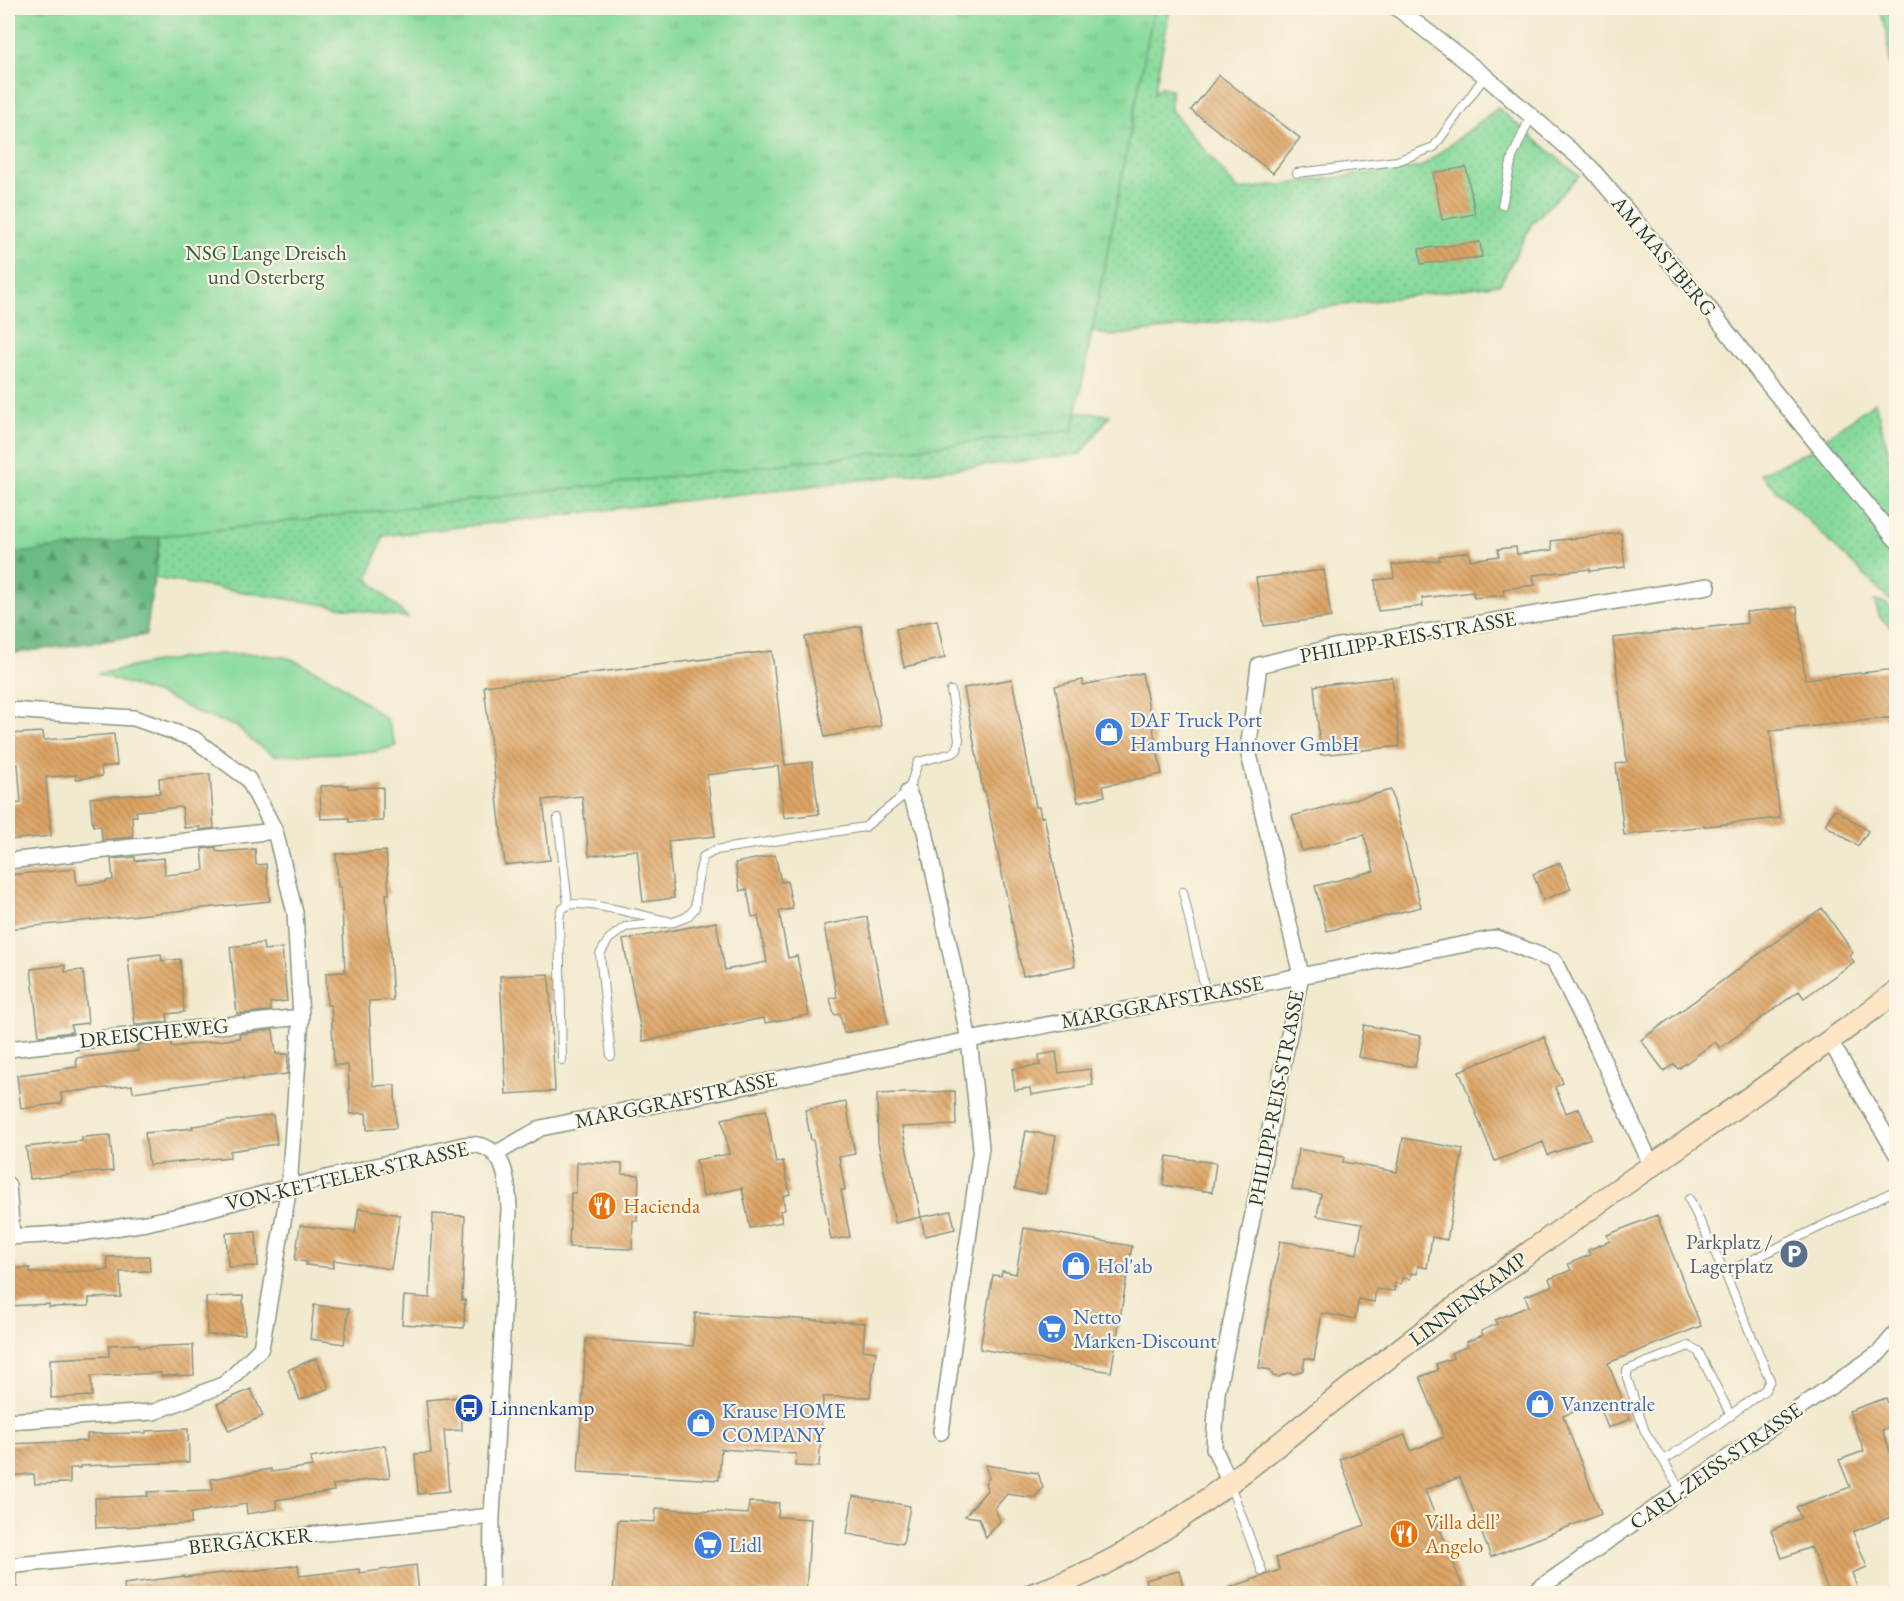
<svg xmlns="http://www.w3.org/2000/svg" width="1904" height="1601" viewBox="0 0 1904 1601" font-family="'EB Garamond',serif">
<defs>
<pattern id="grass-dots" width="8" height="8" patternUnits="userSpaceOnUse" patternTransform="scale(1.5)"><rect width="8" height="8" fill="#87da9c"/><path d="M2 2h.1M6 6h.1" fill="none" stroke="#74bc87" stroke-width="1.8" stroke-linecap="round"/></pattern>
<pattern id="forest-firs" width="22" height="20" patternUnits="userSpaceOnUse" patternTransform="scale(1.5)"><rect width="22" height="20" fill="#6dba84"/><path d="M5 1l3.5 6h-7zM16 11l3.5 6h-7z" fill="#59986d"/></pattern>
<pattern id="park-tufts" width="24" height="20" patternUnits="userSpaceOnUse" patternTransform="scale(1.5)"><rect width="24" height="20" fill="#87da9c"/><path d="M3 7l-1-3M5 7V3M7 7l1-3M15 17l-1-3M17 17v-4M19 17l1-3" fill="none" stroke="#74bc87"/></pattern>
<pattern id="building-back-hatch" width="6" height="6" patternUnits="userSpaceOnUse" patternTransform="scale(1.5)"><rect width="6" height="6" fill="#dda465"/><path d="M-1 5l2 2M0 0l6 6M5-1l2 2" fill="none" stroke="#b38754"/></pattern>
</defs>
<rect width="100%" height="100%" fill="#fcf5e5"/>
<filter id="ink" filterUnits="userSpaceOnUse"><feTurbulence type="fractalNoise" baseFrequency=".0167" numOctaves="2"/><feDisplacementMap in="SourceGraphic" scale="12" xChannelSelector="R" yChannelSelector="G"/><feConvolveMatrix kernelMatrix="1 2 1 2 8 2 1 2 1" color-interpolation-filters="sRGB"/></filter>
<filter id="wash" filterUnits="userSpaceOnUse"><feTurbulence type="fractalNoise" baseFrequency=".008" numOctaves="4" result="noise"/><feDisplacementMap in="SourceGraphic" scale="24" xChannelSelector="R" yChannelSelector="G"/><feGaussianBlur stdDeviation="1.35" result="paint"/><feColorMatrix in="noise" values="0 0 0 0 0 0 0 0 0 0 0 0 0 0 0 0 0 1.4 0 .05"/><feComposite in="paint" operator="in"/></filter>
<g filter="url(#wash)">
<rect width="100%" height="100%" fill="#f2eacf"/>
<!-- grass -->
<path fill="url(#grass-dots)" stroke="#538c68" stroke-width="1.5" d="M 1105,8 L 1170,8 L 1154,94 L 1160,87 L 1171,89 L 1171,110 L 1238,190 L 1421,167 L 1498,108 L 1579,176 L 1533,222 L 1500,284 L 1112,336 L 1078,329 Z
M 1880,8 L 1896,8 L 1896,124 L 1887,36 Z
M 1875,402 L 1896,481 L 1896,606 L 1760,474 L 1807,452 Z
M 1068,411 L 1110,415 L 1081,454 L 383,536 L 368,579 L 408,618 L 154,578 L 161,531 Z
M 1874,601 L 1884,602 L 1896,612 L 1896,649 L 1896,632 L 1880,617 Z"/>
<!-- forest -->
<path fill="url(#forest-firs)" stroke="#467c5c" stroke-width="1.5" d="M 8,413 L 161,531 L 146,635 L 8,654 Z"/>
<!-- park -->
<path fill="url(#park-tufts)" stroke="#538c68" stroke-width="1.5" d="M 8,8 L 1154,8 L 1073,430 L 8,554 Z"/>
<!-- pitch -->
<path fill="#87da9c" stroke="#538c68" stroke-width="1.5" d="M 220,654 L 256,654 L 289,658 L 335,680 L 387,720 L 396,746 L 373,752 L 274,755 L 252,741 L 238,727 L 200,714 L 166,697 L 98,674 L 161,661 Z"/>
<g id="blocks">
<!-- building -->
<path fill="url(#building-back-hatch)" d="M 1219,75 L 1300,138 L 1273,173 L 1191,110 Z
M 1466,167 L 1475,214 L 1442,220 L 1433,173 Z
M 1480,242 L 1482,257 L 1421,264 L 1419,249 Z
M 1621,533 L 1625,567 L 1590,571 L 1590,569 L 1533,575 L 1535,585 L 1503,589 L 1504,595 L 1474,598 L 1473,592 L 1422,598 L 1423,606 L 1378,611 L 1375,580 L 1394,578 L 1392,565 L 1440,560 L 1439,556 L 1469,552 L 1470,560 L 1499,556 L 1498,549 L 1516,547 L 1517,554 L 1552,550 L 1551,541 Z
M 1324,570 L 1331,617 L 1264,626 L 1256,578 Z
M 1797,607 L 1805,679 L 1896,669 L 1896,717 L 1770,731 L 1780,818 L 1624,835 L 1616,764 L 1627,762 L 1613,638 L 1747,623 L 1746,612 Z
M 937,620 L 945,658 L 904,667 L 896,629 Z
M 861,626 L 881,726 L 825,737 L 805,637 Z
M 772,651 L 785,765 L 812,762 L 819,814 L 784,818 L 778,766 L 707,775 L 715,836 L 668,841 L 674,898 L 643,902 L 637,850 L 589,856 L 582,796 L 543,800 L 550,860 L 505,865 L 484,686 Z
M 1142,673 L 1162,774 L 1103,786 L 1105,796 L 1078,802 L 1055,686 L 1083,680 L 1083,685 Z
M 1392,677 L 1400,746 L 1321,755 L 1314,686 Z
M 1012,679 L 1036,807 L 1039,807 L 1041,817 L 1044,816 L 1075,966 L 1023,976 L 985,791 L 983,791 L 964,688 Z
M 43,732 L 44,740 L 114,734 L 117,765 L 101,767 L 102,776 L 76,779 L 76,775 L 46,777 L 51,836 L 8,840 L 8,804 L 21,803 L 18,764 L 8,765 L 8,734 Z
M 210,774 L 214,828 L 200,830 L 200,827 L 184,828 L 182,807 L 136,811 L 137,816 L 132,816 L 133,837 L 102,840 L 101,826 L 93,826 L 90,798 L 160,793 L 159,778 Z
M 348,785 L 348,788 L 383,787 L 383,821 L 349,822 L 349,818 L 321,819 L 320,786 Z
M 1391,790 L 1421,907 L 1327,931 L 1315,886 L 1374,871 L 1364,835 L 1302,851 L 1292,816 Z
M 1835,809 L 1868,831 L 1858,846 L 1825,825 Z
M 216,847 L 216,851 L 222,852 L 255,849 L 256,865 L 266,864 L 270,901 L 8,929 L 8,875 L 75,869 L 77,885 L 106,882 L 106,881 L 113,880 L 111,859 L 135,857 L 135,861 L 164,858 L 165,875 L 197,872 L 204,870 L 202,849 Z
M 386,851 L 389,894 L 386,894 L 393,1000 L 369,1001 L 373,1086 L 395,1085 L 396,1128 L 367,1130 L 366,1113 L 350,1114 L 348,1065 L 334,1065 L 331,1005 L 327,1005 L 326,973 L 345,972 L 341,887 L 338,887 L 336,854 Z
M 775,855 L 781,882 L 787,881 L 793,909 L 779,911 L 788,958 L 797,956 L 809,1015 L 765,1023 L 764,1018 L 643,1041 L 623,940 L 716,922 L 725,970 L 767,962 L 758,916 L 752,917 L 747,889 L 740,891 L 735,863 Z
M 1560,863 L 1571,889 L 1543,900 L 1533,874 Z
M 1822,908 L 1853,952 L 1849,955 L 1854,962 L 1804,998 L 1799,991 L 1720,1048 L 1715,1042 L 1678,1069 L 1674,1064 L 1664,1071 L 1641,1040 Z
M 867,917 L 888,1024 L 844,1033 L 840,1014 L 834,1015 L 830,998 L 837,997 L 824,925 Z
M 263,943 L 264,950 L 282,948 L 287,1001 L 270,1003 L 271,1011 L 237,1014 L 230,947 Z
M 161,954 L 162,961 L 180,959 L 184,1012 L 167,1014 L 168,1022 L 135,1025 L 128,958 Z
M 65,965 L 65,972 L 83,970 L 88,1023 L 71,1025 L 72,1032 L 39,1036 L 31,969 Z
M 549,974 L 555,1091 L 506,1094 L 500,976 Z
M 1364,1025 L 1421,1036 L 1415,1067 L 1358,1057 Z
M 273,1030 L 276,1054 L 288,1054 L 287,1074 L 243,1079 L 243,1077 L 133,1092 L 132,1085 L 61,1093 L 62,1103 L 21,1109 L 17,1075 L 77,1067 L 76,1058 L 138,1051 L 137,1045 L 171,1041 L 172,1047 L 240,1038 L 239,1034 Z
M 1544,1037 L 1563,1083 L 1555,1087 L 1566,1113 L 1579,1108 L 1591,1138 L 1548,1155 L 1543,1142 L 1495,1161 L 1459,1071 Z
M 1056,1052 L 1059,1073 L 1090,1069 L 1093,1085 L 1031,1095 L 1030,1088 L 1015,1090 L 1012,1069 L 1040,1065 L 1039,1055 Z
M 955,1091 L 956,1125 L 902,1127 L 921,1217 L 895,1223 L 878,1142 L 877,1094 Z
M 846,1102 L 855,1154 L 839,1157 L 845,1190 L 841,1190 L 850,1237 L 831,1240 L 813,1140 L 811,1140 L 805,1110 Z
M 766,1110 L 776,1163 L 783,1161 L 790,1194 L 783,1196 L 785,1210 L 780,1211 L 782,1222 L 750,1228 L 742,1188 L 703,1196 L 696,1160 L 729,1154 L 722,1119 Z
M 273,1115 L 277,1144 L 230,1151 L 230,1157 L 149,1165 L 145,1133 L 193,1128 L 192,1126 Z
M 1026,1131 L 1056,1136 L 1045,1194 L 1015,1189 Z
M 110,1135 L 113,1171 L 85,1173 L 30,1179 L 26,1147 L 82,1141 L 82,1137 Z
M 1403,1138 L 1463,1149 L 1447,1240 L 1432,1237 L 1427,1268 L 1418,1266 L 1417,1274 L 1411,1273 L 1410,1279 L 1402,1278 L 1401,1284 L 1395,1283 L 1394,1291 L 1376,1289 L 1374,1302 L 1359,1299 L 1355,1319 L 1322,1313 L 1314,1360 L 1305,1358 L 1303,1370 L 1295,1374 L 1287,1373 L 1279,1377 L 1273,1376 L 1270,1370 L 1259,1368 L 1280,1241 L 1357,1254 L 1362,1224 L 1317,1216 L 1321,1194 L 1292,1189 L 1299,1149 L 1344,1157 L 1343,1162 L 1397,1172 Z
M 1167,1156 L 1216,1163 L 1212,1192 L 1163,1185 Z
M 577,1162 L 622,1164 L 622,1174 L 639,1175 L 637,1221 L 633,1220 L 632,1249 L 569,1247 L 571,1193 L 576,1193 Z
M 359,1208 L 400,1215 L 391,1269 L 334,1260 L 333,1268 L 306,1265 L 306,1262 L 295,1260 L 300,1225 L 355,1233 Z
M 951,1211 L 955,1229 L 925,1236 L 921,1217 Z
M 433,1214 L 465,1216 L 462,1300 L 465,1300 L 464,1328 L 402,1324 L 404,1296 L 430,1298 Z
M 1657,1215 L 1701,1326 L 1608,1363 L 1630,1419 L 1608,1428 L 1598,1402 L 1563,1416 L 1601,1514 L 1491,1557 L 1460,1477 L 1425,1490 L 1465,1593 L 1221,1593 L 1220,1591 L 1280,1570 L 1276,1558 L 1365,1525 L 1340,1459 L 1405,1435 L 1411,1451 L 1444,1437 L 1420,1377 L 1438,1370 L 1436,1364 L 1453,1358 L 1451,1353 L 1468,1346 L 1466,1342 L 1483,1335 L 1481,1331 L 1497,1324 L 1495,1320 L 1529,1306 L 1525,1296 L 1552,1286 L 1549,1279 L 1571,1270 L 1568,1264 L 1590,1255 L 1588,1250 L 1610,1241 L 1607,1235 Z
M 1024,1228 L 1132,1246 L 1111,1372 L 980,1349 L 993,1275 L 1001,1276 L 1002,1271 L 1016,1274 Z
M 256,1232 L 258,1266 L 228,1267 L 226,1233 Z
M 149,1256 L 150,1271 L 120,1272 L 121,1297 L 89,1298 L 89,1306 L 49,1307 L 49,1304 L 8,1306 L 8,1269 L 30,1268 L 30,1273 L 108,1270 L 107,1257 Z
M 243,1296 L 245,1334 L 207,1335 L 206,1297 Z
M 314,1305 L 349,1309 L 344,1344 L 310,1339 Z
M 695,1313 L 865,1323 L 863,1350 L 876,1352 L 870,1397 L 823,1397 L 819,1467 L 795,1466 L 796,1454 L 721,1449 L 719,1480 L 578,1472 L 586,1339 L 693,1346 Z
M 139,1344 L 139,1347 L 193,1345 L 194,1375 L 161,1376 L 161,1373 L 91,1376 L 92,1396 L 51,1398 L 50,1359 L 109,1356 L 109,1345 Z
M 316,1358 L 329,1388 L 300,1400 L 288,1370 Z
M 251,1389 L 263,1416 L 229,1431 L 217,1404 Z
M 460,1397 L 462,1430 L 444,1431 L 449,1491 L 418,1494 L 415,1454 L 431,1453 L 426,1400 Z
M 1886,1398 L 1896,1425 L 1882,1430 L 1896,1467 L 1896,1515 L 1853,1532 L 1867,1567 L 1852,1573 L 1860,1593 L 1829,1593 L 1811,1547 L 1782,1558 L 1771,1530 L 1801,1518 L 1796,1507 L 1850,1487 L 1839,1460 L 1864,1451 L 1849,1411 Z
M 188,1429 L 189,1462 L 80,1466 L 80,1468 L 70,1468 L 70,1483 L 35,1484 L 34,1474 L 8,1476 L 8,1444 L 87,1441 L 87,1434 L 146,1433 L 146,1431 Z
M 385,1445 L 390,1477 L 333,1485 L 334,1491 L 276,1500 L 277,1509 L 247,1514 L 246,1504 L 191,1513 L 191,1524 L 96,1528 L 95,1498 L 148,1496 L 147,1492 L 213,1490 L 211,1479 L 271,1469 L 271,1472 L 312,1466 L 311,1458 Z
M 985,1465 L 1038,1473 L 1043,1488 L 1034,1498 L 1007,1494 L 995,1508 L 1000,1521 L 986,1538 L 979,1518 L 965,1516 L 987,1490 L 985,1483 L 989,1478 Z
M 853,1496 L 910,1506 L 903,1544 L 847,1534 Z
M 749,1502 L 779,1503 L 778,1517 L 811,1519 L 806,1593 L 758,1592 L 758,1593 L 613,1593 L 618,1520 L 655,1522 L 656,1508 L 748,1514 Z
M 298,1565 L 300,1576 L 359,1569 L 360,1573 L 416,1565 L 419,1593 L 125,1593 L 124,1584 L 184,1576 L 184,1577 L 244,1571 L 244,1572 Z
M 1179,1571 L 1185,1593 L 1149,1593 L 1145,1580 Z"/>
</g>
</g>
<g filter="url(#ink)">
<use href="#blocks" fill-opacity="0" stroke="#889482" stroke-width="1.5"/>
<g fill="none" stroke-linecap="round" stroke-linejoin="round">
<!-- lane casing -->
<g stroke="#889482" stroke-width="10">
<path id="lane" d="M 1297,173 L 1397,161 L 1434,147 L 1485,76
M 1502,205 L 1512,158 L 1531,116
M 558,818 L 568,905
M 1183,892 L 1206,993
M 611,1056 L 600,954 L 609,939 L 625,927 L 674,922 L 687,917 L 695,908 L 697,884 L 703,857 L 716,850 L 865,827 L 908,792 L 918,762 L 953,753 L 957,750 L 959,739 L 951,691
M 562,1060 L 559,919 L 561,910 C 562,909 567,906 569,905 C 586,900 647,917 668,921
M 1689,1199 L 1725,1273
M 1663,1460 L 1645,1432 L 1627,1378 L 1627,1370 L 1689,1346 L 1698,1351 L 1731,1416
M 1230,1485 L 1262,1571
M 1681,1491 L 1663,1460 L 1696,1440 L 1765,1390 L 1770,1380 L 1725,1273 L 1896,1190"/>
</g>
<!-- street casing -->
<g stroke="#889482" stroke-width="18">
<path id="street" d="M 1397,8 L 1485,76 L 1590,167 L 1708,307 L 1764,379 L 1896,540
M 8,710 L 134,718 L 194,739 L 248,779 L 275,831 L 295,913 L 301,1017 L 289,1187 L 261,1348 L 225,1384 L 154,1412 L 8,1421
M 908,792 L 925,831 L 969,1040 L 981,1147 L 941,1432
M 8,861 L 275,831
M 1830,1041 L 1896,1153
M 8,1049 L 301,1017
M 495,1154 L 541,1128 L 969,1040 L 1497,938 L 1554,961 L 1597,1047 L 1651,1164
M 8,1185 L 12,1236
M 8,1237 L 81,1233 L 146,1223 L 197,1212 L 289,1187 L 463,1145 C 505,1140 508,1178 509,1210 L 492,1516 L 491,1594
M 1230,1483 L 1214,1448 L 1217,1393 L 1301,975 L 1248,750 L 1259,665 L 1334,647 L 1708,586
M 8,1566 L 492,1516
M 8,1566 L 9,1594
M 1531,1594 L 1879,1353 L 1896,1333"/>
</g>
<!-- secondary casing -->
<g stroke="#889482" stroke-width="24">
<path id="secondary" d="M 1033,1594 C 1141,1558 1227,1485 1314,1416 C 1366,1374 1420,1334 1474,1293 C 1612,1189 1758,1096 1896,992"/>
</g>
<!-- lane -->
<use href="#lane" stroke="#fff" stroke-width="8"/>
<!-- street -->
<use href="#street" stroke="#fff" stroke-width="15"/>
<!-- secondary -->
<use href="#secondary" stroke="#fde5c5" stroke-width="21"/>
</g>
</g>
<!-- icons -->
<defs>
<g id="shop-disc" transform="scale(1.5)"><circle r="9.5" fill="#3f7fe0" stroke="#fcf5e5"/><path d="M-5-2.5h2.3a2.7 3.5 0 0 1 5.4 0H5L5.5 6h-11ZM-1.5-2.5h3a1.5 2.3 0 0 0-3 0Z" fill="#fff"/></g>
<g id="restaurant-disc" transform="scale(1.5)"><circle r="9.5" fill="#e8710a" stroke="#fcf5e5"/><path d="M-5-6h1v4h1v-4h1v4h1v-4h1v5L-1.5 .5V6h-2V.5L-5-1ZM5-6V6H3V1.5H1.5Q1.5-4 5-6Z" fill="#fff"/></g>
<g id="parking-disc" transform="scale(1.5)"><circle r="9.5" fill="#5c6f8a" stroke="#fcf5e5"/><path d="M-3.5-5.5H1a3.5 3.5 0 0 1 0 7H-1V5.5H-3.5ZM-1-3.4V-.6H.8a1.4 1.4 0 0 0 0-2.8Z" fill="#fff"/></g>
<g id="supermarket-disc" transform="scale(1.5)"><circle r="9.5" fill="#3f7fe0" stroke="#fcf5e5"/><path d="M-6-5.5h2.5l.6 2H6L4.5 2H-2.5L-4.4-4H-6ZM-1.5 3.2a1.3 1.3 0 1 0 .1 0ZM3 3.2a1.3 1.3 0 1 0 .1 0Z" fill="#fff"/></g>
<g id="bus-disc" transform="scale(1.5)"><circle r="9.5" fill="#1a4fb4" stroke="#fcf5e5"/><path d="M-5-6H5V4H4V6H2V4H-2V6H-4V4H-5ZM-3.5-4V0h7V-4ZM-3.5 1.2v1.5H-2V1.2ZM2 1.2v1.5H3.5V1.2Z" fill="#fff"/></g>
</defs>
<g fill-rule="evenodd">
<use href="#shop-disc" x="1109" y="732"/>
<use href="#restaurant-disc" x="602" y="1206"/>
<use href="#parking-disc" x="1794" y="1254"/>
<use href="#shop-disc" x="1076" y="1266"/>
<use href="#supermarket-disc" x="1052" y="1329"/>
<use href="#shop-disc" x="1540" y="1404"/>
<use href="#bus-disc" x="469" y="1408"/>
<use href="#shop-disc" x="701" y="1423"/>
<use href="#restaurant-disc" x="1404" y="1534"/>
<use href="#supermarket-disc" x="708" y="1545"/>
</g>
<g text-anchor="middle" stroke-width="4.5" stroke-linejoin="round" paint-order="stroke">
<!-- park labels -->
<g font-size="21" fill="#345c49" stroke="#fcf5e5">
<text x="266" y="260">NSG Lange Dreisch<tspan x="266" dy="24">und Osterberg</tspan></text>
</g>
<!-- street labels -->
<g font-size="21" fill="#1f3d34" stroke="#fcf5e5">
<text transform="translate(1664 256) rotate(50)" y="7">AM MASTBERG</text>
<text transform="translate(1408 637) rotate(-10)" y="7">PHILIPP-REIS-STRASSE</text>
<text transform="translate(1162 1002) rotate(-11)" y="7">MARGGRAFSTRASSE</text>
<text transform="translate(154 1033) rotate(-6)" y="7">DREISCHEWEG</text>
<text transform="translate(1276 1098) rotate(-79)" y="7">PHILIPP-REIS-STRASSE</text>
<text transform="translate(676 1100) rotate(-12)" y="7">MARGGRAFSTRASSE</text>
<text transform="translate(347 1176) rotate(-13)" y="7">VON-KETTELER-STRASSE</text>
<text transform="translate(1468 1299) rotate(-37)" y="7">LINNENKAMP</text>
<text transform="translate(1716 1466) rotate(-35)" y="7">CARL-ZEISS-STRASSE</text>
<text transform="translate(250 1541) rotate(-6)" y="7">BERGÄCKER</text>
</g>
<!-- shop labels -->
<g font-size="21" fill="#366cbe" stroke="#fcf5e5" text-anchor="start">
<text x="1130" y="727">DAF Truck Port<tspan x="1130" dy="24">Hamburg Hannover GmbH</tspan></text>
<text x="1097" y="1273">Hol'ab</text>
<text x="1073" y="1324">Netto<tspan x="1073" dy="24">Marken-Discount</tspan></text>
<text x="1561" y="1411">Vanzentrale</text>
<text x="722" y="1418">Krause HOME<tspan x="722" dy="24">COMPANY</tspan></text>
<text x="729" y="1552">Lidl</text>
</g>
<!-- food labels -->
<g font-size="21" fill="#c56008" stroke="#fcf5e5" text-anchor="start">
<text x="623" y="1213">Hacienda</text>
<text x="1425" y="1529">Villa dell’<tspan x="1425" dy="24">Angelo</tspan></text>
</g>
<!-- service labels -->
<g font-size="21" fill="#4e5e75" stroke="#fcf5e5" text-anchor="end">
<text x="1773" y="1249">Parkplatz /<tspan x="1773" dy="24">Lagerplatz</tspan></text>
</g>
<!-- transit labels -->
<g font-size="21" fill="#164399" stroke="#fcf5e5" text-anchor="start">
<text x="490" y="1415">Linnenkamp</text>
</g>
</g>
<!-- margin -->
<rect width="1904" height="1601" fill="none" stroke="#fcf5e5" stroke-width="30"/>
</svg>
